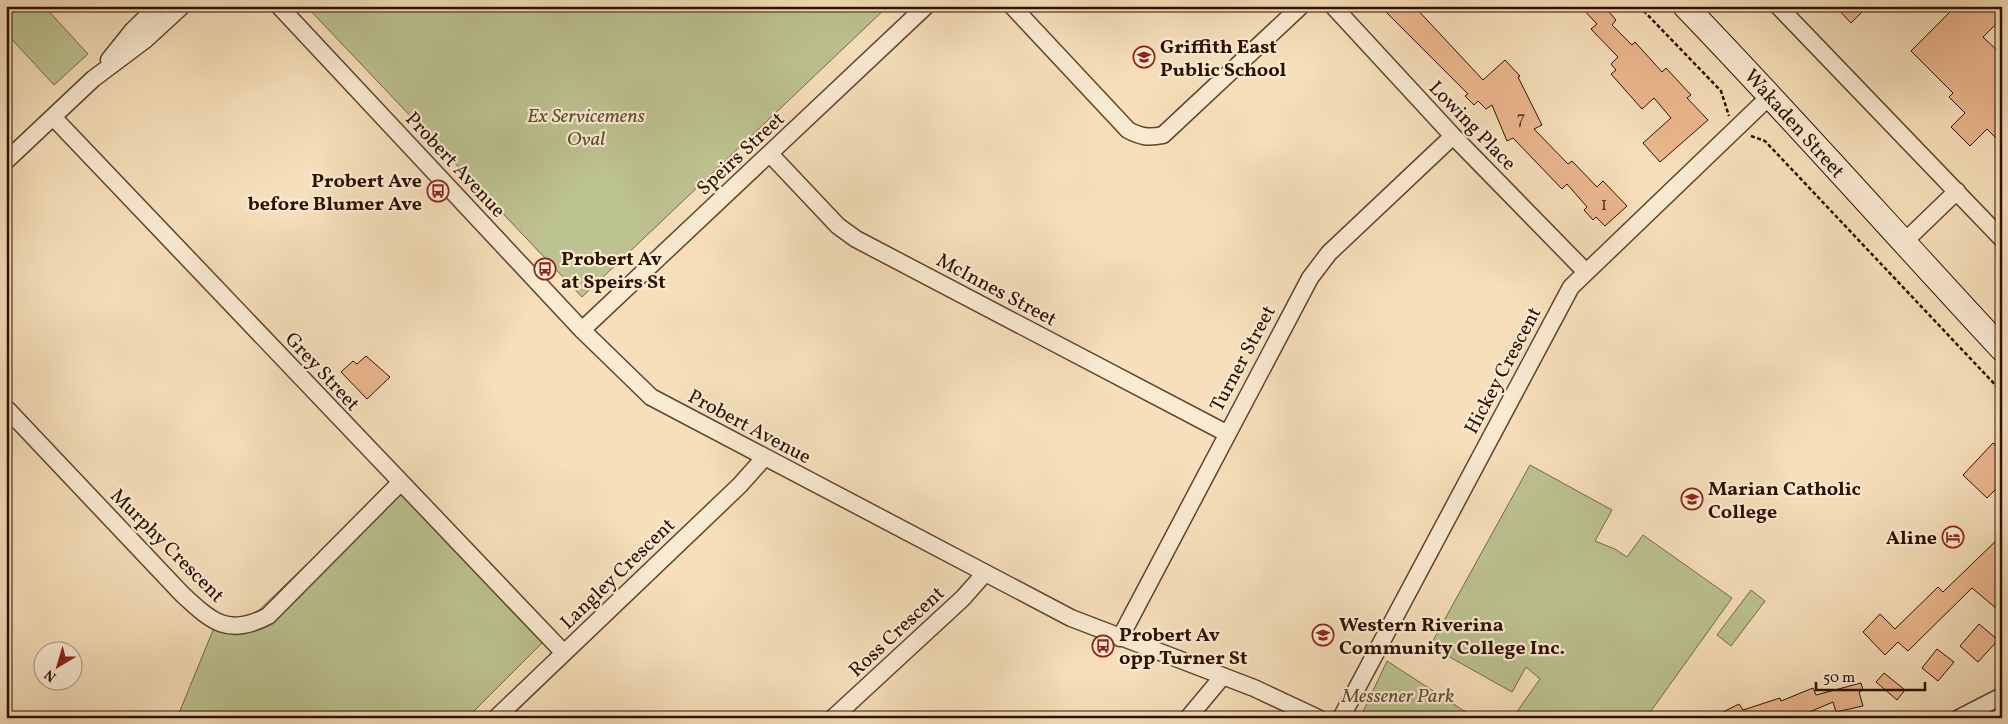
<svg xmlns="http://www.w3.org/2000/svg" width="2008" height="724" viewBox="0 0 2008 724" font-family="Vollkorn,serif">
<rect width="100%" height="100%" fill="#f6dfba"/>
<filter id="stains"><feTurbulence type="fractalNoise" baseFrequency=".004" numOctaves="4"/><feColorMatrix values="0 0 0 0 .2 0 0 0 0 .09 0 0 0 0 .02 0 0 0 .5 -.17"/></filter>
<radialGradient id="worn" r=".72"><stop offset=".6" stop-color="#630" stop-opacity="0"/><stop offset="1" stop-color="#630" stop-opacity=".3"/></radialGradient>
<!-- green -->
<path fill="#bcc290" stroke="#746948" d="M 6,6 L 44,6 L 88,54 L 54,85 L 6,33 Z
M 306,6 L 888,6 L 582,297 Z
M 1530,465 L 1612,510 L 1595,541 L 1615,549 L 1627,557 L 1643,535 L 1732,598 L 1646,718 L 1522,718 L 1516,713 L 1540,679 L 1526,667 L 1512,692 L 1430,646 Z
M 396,478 L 546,639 L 467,718 L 177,718 L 216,623 L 253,616 Z
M 1751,590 L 1765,601 L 1731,646 L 1717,635 Z
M 1387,661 L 1475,718 L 1360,718 Z"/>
<!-- building -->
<path fill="#ecb78f" stroke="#2d1000" d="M 1393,6 L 1414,6 L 1483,80 L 1505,60 L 1520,76 L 1518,77 L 1542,125 L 1534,129 L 1568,164 L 1572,161 L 1597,187 L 1603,181 L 1627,206 L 1605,226 L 1596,217 L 1593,220 L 1584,210 L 1587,207 L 1567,184 L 1562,189 L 1513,138 L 1507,141 L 1492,105 L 1486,109 L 1478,101 L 1474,105 L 1465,96 L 1468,94 L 1386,12 Z
M 1580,6 L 1604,6 L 1616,20 L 1612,25 L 1632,45 L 1635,42 L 1662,72 L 1666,68 L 1691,95 L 1687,98 L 1708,120 L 1660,162 L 1643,143 L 1671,118 L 1654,98 L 1642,109 L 1611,74 L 1616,70 L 1611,64 L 1618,57 L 1591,29 L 1597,24 Z
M 1835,6 L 1868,6 L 1851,23 Z
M 1956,6 L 2002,6 L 2002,18 L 1983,37 L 2002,55 L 2002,144 L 1987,129 L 1970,146 L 1951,127 L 1965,113 L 1949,97 L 1953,93 L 1911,51 Z
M 366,356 L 390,377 L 367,399 L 341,372 L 353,361 L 357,364 Z
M 1993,443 L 2002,451 L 2002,483 L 1987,498 L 1963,475 Z
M 2002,535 L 2002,603 L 1997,609 L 1972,588 L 1908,651 L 1898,642 L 1885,655 L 1863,632 L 1880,614 L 1895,629 L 1938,587 L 1943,592 Z
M 1979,624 L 1998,640 L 1978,662 L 1960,646 Z
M 1937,649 L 1954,662 L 1938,681 L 1922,668 Z
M 1884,673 L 1905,690 L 1897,700 L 1876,682 Z
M 1861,683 L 1863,690 L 1859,692 L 1863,706 L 1836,712 L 1833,702 L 1798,717 L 1797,713 L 1783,718 L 1711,718 L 1739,704 L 1743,710 L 1780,698 L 1781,701 L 1813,688 L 1816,695 Z"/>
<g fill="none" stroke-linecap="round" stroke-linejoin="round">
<!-- street casing -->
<g stroke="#5f442e" stroke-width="19">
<path id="street" d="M 279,6 L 582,330 L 651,397 L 1071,618 L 1254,688 L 1318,718
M 1012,6 L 1128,130 C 1141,137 1149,138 1163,135 L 1301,6
M 1333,6 L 1453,136 L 1585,271
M 1778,6 L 2002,239
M 109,60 L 133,30 L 158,6
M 53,117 L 564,653
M 770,154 L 838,226 L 856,239 L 1226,433
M 6,161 L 93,79 L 145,40 L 182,6
M 1903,243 L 1957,191
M 582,330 L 926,6
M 6,408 L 182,594 C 212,622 228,637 268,616 L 400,483
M 1120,638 L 1310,278 L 1329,253 L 1453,136
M 496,718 L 740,485 L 764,458
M 833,718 L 963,598 L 985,573
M 1188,718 L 1223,676
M 1341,718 L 1571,287 L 1771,95
M 1959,718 L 2002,696"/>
</g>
<!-- secondary casing -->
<g stroke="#2d1000" stroke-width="26">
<path id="secondary" d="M 1685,6 C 1793,118 1896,235 2002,349"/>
</g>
<!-- path -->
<path stroke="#2d1000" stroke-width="2.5" stroke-dasharray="4 2.5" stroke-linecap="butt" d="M 1639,6 L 1721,91 L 1729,116
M 1751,136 L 1765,141 L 2002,392"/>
<!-- street -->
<use href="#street" stroke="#f9ead2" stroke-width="16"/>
<!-- secondary -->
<use href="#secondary" stroke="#f9ead2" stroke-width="24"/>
</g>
<!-- icons -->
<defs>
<g id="school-ring" transform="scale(1.125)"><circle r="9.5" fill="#f9ead2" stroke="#8f2418" stroke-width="1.5"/><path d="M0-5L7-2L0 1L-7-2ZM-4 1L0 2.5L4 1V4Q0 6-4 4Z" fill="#8f2418"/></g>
<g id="bus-ring" transform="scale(1.125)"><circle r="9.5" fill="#f9ead2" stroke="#8f2418" stroke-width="1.5"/><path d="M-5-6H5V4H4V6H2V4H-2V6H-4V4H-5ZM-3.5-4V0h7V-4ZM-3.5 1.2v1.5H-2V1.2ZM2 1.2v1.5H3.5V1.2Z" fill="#8f2418"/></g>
<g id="hotel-ring" transform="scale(1.125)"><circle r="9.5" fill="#f9ead2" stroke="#8f2418" stroke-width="1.5"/><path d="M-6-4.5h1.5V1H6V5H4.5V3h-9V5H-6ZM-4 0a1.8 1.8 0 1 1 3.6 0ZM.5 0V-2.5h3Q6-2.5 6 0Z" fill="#8f2418"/></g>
<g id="university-ring" transform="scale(1.125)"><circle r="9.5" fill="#f9ead2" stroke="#8f2418" stroke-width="1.5"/><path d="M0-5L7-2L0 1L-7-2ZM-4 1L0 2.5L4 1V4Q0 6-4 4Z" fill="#8f2418"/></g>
</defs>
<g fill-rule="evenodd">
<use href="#school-ring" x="1144" y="57"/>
<use href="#bus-ring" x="438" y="191"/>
<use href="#bus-ring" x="545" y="269"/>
<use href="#school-ring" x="1692" y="499"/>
<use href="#hotel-ring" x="1953" y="537"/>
<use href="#university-ring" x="1323" y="635"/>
<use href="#bus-ring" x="1103" y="646"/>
</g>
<g text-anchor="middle" stroke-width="4.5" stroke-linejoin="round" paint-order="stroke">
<!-- number labels -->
<g font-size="18" fill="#5d3a24">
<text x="1521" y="124">7</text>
<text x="1604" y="210">1</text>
</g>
<!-- poi labels -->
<g font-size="20" font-weight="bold" fill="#2d1000" stroke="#f9ead2" text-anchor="start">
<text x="1160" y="53">Griffith East<tspan x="1160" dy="23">Public School</tspan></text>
<text x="422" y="187" text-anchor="end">Probert Ave<tspan x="422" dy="23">before Blumer Ave</tspan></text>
<text x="561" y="265">Probert Av<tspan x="561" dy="23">at Speirs St</tspan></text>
<text x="1708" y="495">Marian Catholic<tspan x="1708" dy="23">College</tspan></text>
<text x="1937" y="544" text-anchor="end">Aline</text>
<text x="1339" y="631">Western Riverina<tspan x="1339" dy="23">Community College Inc.</tspan></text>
<text x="1119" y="641">Probert Av<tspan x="1119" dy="23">opp Turner St</tspan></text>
</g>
<!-- park labels -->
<g font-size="20" font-style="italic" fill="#5f4e32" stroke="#f9ead2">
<text x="586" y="122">Ex Servicemens<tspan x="586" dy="23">Oval</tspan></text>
<text x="1398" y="702">Messener Park</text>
</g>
<!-- street labels -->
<g font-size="20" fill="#2d1000" stroke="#f9ead2">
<text transform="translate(1795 123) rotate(48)" y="7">Wakaden Street</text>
<text transform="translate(1473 125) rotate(46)" y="7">Lowing Place</text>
<text transform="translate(740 153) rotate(-43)" y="7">Speirs Street</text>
<text transform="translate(456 164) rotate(47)" y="7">Probert Avenue</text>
<text transform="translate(997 289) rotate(28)" y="7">McInnes Street</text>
<text transform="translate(1242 358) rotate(-62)" y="7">Turner Street</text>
<text transform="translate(1502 370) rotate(-62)" y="7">Hickey Crescent</text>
<text transform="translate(323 371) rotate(47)" y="7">Grey Street</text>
<text transform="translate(750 426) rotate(28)" y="7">Probert Avenue</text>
<text transform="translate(168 545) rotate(45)" y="7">Murphy Crescent</text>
<text transform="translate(617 573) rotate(-44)" y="7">Langley Crescent</text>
<text transform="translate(896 631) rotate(-43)" y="7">Ross Crescent</text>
</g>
</g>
<!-- margin -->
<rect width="2008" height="724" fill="none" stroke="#f6dfba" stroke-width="25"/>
<rect x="8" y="8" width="1993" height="709" fill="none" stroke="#2d1000" stroke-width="2.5"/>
<rect x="12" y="12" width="1983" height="699" fill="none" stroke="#2d1000"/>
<!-- north arrow -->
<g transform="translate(58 666) rotate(218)"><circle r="24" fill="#f9ead2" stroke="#a7937e"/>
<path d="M0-4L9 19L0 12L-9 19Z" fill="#8f2418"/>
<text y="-8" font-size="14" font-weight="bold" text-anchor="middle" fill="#2d1000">N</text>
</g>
<!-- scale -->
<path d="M1816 682v8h109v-8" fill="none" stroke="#2d1000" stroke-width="2.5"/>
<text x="1823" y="682" font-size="15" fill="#2d1000" stroke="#f9ead2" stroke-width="4" paint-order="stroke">50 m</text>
<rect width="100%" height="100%" filter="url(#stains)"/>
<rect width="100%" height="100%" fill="url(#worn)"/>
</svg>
